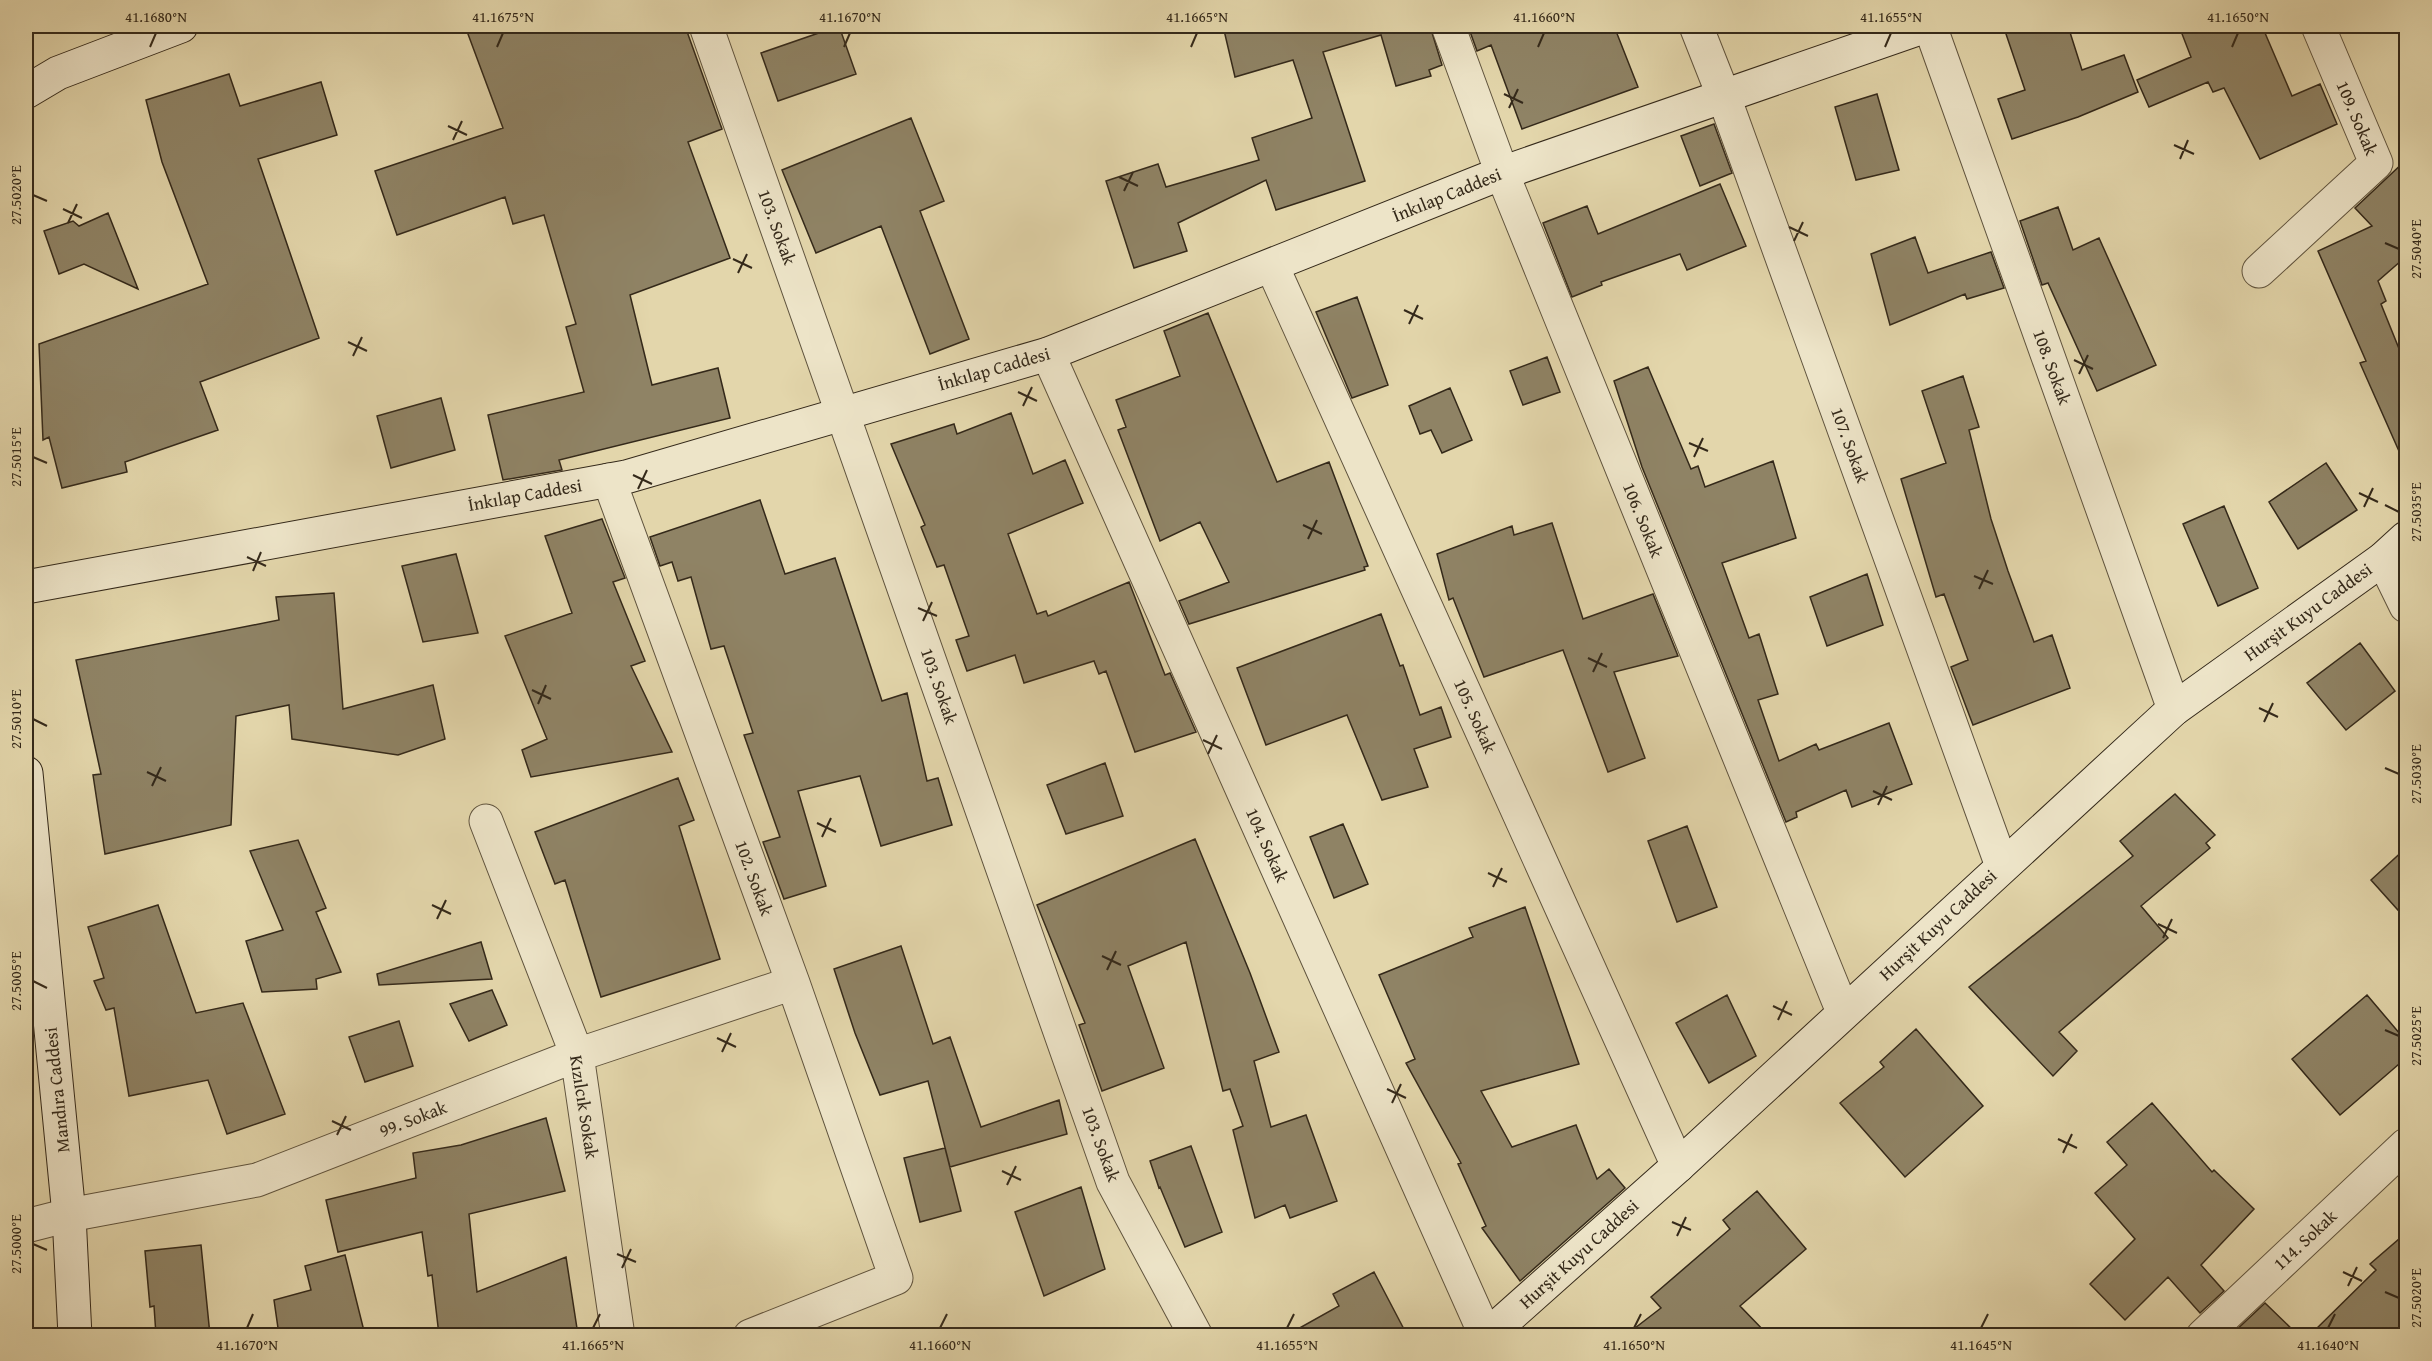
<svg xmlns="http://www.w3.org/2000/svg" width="2432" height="1361" viewBox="0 0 2432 1361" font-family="'Gentium Book Plus',serif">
<rect width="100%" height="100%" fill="#e3d6ab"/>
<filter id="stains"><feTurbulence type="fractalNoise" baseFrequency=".00333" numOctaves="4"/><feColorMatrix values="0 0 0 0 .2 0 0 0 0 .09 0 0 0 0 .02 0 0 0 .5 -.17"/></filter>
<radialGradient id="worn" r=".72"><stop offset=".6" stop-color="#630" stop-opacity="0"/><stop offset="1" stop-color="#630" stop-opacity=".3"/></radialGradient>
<!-- building -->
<path fill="#8f8365" stroke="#34291a" stroke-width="1.5" d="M 465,26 L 685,26 L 722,129 L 688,142 L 730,258 L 630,295 L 652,385 L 718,368 L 730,418 L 559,460 L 562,470 L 503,480 L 488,415 L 584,392 L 566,327 L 576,324 L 544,215 L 513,224 L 505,197 L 397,235 L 375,171 L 503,128 Z
M 839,26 L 856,74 L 778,101 L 761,53 Z
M 1223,26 L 1430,26 L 1442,65 L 1429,70 L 1431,76 L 1396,86 L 1381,35 L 1323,52 L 1365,181 L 1276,210 L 1266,180 L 1178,223 L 1187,251 L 1134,268 L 1106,181 L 1158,164 L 1166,187 L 1259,160 L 1252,138 L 1312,118 L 1293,60 L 1235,77 Z
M 1468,26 L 1614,26 L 1638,87 L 1522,129 L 1491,45 L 1477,51 Z
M 2021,26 L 2068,26 L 2082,70 L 2124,55 L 2138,92 L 2078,117 L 2012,139 L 1998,99 L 2025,90 L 2005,31 Z
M 2179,26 L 2262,26 L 2292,96 L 2320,84 L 2337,124 L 2260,159 L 2224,88 L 2213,92 L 2208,82 L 2149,107 L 2137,80 L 2191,57 Z
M 229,74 L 240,106 L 321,82 L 337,135 L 258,159 L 319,338 L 200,382 L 218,430 L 125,462 L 127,472 L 62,488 L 49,437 L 43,440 L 39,344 L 208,284 L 162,162 L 146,100 Z
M 1877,94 L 1899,170 L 1856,180 L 1835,107 Z
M 911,118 L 944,201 L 920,211 L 969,339 L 930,354 L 881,226 L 816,253 L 782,170 Z
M 1714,124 L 1732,173 L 1700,186 L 1681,136 Z
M 2406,160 L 2406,265 L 2402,260 L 2378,281 L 2386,301 L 2381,304 L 2406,366 L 2406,467 L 2360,363 L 2366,361 L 2318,251 L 2372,226 L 2355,208 Z
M 1720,184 L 1746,246 L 1687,270 L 1680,254 L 1601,282 L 1602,285 L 1572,297 L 1543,223 L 1587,206 L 1598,234 Z
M 2058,207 L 2073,250 L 2099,238 L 2156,365 L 2097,391 L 2048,283 L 2042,285 L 2020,221 Z
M 108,213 L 138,289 L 84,264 L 59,274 L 44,231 L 73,221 L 79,226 Z
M 1915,237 L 1928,273 L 1991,252 L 2004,288 L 1967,299 L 1965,294 L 1890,325 L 1871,254 Z
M 1357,297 L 1388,385 L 1352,398 L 1316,312 Z
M 1208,313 L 1277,482 L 1329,462 L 1368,566 L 1364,567 L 1365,570 L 1189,624 L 1179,601 L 1229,582 L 1200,522 L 1160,541 L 1118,430 L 1126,427 L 1116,400 L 1180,376 L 1164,331 Z
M 1547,357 L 1560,392 L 1523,405 L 1510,371 Z
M 1648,367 L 1691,469 L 1698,466 L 1705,487 L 1773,461 L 1796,538 L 1722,563 L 1749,638 L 1759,634 L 1778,694 L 1758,700 L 1779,761 L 1816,744 L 1819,750 L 1889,723 L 1912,784 L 1852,807 L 1846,790 L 1796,812 L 1797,817 L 1786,822 L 1642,467 L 1614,381 Z
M 1963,376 L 1979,427 L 1969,430 L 1991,519 L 2008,571 L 2034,642 L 2052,635 L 2070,688 L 1973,725 L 1951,667 L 1968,660 L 1944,594 L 1936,597 L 1901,479 L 1946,463 L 1922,391 Z
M 1450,388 L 1472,440 L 1442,453 L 1431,430 L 1420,434 L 1409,406 Z
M 441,398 L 455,450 L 391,468 L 377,416 Z
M 1011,413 L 1033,474 L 1065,460 L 1083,503 L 1008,534 L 1037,614 L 1046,611 L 1048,616 L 1129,582 L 1165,675 L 1170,673 L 1196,732 L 1135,752 L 1106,671 L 1099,674 L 1094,661 L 1024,683 L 1015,655 L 967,671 L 956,640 L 969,636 L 944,565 L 937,567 L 921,527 L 925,525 L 891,444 L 954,424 L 957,434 Z
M 2326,463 L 2357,510 L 2298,549 L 2269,502 Z
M 760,500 L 785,574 L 835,558 L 882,701 L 907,693 L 927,781 L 938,778 L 952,825 L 881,846 L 860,776 L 798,791 L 826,886 L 784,899 L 763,842 L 780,837 L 744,735 L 753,733 L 724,646 L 711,649 L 691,577 L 678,581 L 672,562 L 660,566 L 650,537 Z
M 2224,506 L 2258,588 L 2218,606 L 2183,524 Z
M 602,519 L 625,578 L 613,582 L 645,661 L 631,666 L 672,752 L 531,777 L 522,750 L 547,739 L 505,636 L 572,613 L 545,536 Z
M 1552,523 L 1583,619 L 1653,594 L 1678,656 L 1614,672 L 1645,758 L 1608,772 L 1563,650 L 1484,677 L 1453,598 L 1449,600 L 1437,554 L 1512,526 L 1514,535 Z
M 456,554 L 478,633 L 423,642 L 402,566 Z
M 1867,574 L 1883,625 L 1827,646 L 1810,597 Z
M 334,593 L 343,709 L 433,685 L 445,739 L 398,755 L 292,739 L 289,705 L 236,716 L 231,825 L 105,854 L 93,775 L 101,774 L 76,660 L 279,620 L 276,597 Z
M 1381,614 L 1400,666 L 1403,665 L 1420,715 L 1441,707 L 1451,737 L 1414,749 L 1428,787 L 1382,800 L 1347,715 L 1266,745 L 1237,668 Z
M 2360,643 L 2395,691 L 2346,730 L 2307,683 Z
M 1105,763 L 1123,816 L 1066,834 L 1047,785 Z
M 678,778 L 694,820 L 679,826 L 720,959 L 601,997 L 565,880 L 555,884 L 535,832 Z
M 2175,794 L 2215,835 L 2206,843 L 2210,848 L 2141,906 L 2168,938 L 2059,1032 L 2077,1051 L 2053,1076 L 1969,987 L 2133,856 L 2120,841 Z
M 1343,824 L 1368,884 L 1334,898 L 1310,837 Z
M 1687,826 L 1717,907 L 1677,922 L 1648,841 Z
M 1195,839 L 1250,973 L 1279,1052 L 1254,1061 L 1271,1127 L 1306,1115 L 1337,1201 L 1290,1218 L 1285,1205 L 1255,1218 L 1233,1130 L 1243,1126 L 1230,1089 L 1223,1091 L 1186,942 L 1128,966 L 1164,1068 L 1102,1091 L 1079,1025 L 1085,1023 L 1037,905 Z
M 298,840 L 326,908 L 316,912 L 341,972 L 316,979 L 317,989 L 262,992 L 246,941 L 283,930 L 250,851 Z
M 2406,848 L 2406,919 L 2371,880 Z
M 158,905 L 196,1013 L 243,1003 L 285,1114 L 227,1134 L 208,1080 L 129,1096 L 114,1008 L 106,1010 L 94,981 L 104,978 L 88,927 Z
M 1525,907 L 1579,1064 L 1481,1091 L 1512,1147 L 1576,1125 L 1597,1179 L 1609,1169 L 1625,1188 L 1520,1281 L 1482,1228 L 1486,1226 L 1458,1164 L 1461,1163 L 1406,1063 L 1415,1059 L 1379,975 L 1473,937 L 1469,928 Z
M 481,942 L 492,979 L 379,985 L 377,974 Z
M 901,946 L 933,1044 L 950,1037 L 981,1127 L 1059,1100 L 1067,1134 L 950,1167 L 928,1081 L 880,1095 L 855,1033 L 834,969 Z
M 492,990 L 507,1025 L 469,1041 L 450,1004 Z
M 1727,995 L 1756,1056 L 1709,1083 L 1676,1023 Z
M 2367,995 L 2406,1041 L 2406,1058 L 2340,1115 L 2292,1059 Z
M 399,1021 L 413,1066 L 365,1082 L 349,1037 Z
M 1916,1029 L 1983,1106 L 1905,1177 L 1840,1103 L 1884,1067 L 1880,1062 Z
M 2152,1103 L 2212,1172 L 2214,1170 L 2254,1209 L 2201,1265 L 2224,1291 L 2200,1313 L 2168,1277 L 2125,1320 L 2090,1284 L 2135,1239 L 2095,1193 L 2127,1165 L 2107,1142 Z
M 546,1118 L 565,1191 L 469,1214 L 477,1292 L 566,1257 L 578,1335 L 439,1335 L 432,1275 L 428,1276 L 422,1232 L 338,1252 L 326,1200 L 416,1178 L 413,1153 L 461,1145 Z
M 1191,1146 L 1222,1232 L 1185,1247 L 1160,1187 L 1159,1188 L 1150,1161 Z
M 945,1148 L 961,1211 L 920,1222 L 904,1158 Z
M 1081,1187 L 1105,1269 L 1044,1296 L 1015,1212 Z
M 1757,1191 L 1806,1249 L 1740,1306 L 1768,1335 L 1626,1335 L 1661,1308 L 1651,1297 L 1730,1229 L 1723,1220 Z
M 2406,1233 L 2406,1335 L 2310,1335 L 2376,1270 L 2370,1264 Z
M 201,1245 L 210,1335 L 156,1335 L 154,1306 L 150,1307 L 145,1251 Z
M 345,1255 L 365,1335 L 279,1335 L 274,1300 L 311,1290 L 305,1266 Z
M 1374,1272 L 1407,1335 L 1287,1335 L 1339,1306 L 1333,1294 Z
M 2265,1303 L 2298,1335 L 2231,1335 Z"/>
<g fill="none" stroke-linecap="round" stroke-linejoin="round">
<!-- street casing -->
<g stroke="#60543e" stroke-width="35">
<path id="street" d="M 706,26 L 1113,1182 L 1196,1336
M 1448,26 L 1502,173 L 1843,1012
M 1696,26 L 1724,97 L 2002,866
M 1930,26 L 2174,709
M 1272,266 L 1678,1166
M 2259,271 L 2376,163 L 2318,26
M 1048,354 L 1486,1336
M 609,480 L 793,983 L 896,1278 L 750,1336
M 2383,559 L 2406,606
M 486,821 L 577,1055 L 618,1336
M 26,1226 L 69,1215 L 257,1180 L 577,1055 L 793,983
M 2203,1336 L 2406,1145"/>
</g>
<!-- secondary casing -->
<g stroke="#34291a" stroke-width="35">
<path id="secondary" d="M 26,92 L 58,73 L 181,26
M 26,587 L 626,477 L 1048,354 L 1502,173 L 1926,26
M 26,773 L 69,1215 L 75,1336
M 1487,1336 L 1678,1166 L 2174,709 L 2383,559 L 2406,538"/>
</g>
<!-- street -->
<use href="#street" stroke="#ede4c8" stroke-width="33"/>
<!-- secondary -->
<use href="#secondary" stroke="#ede4c8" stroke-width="33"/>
</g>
<!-- ticks -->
<path fill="none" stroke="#34291a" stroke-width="2" d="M 150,47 L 156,33M 497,47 L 503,33M 844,47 L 850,33M 1191,47 L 1197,33M 1538,47 L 1544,33M 1885,47 L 1891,33M 2232,47 L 2238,33M 1504,94 L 1523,103M 1509,108 L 1518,89M 448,126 L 467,135M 453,140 L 462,121M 2174,145 L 2194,154M 2180,159 L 2188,140M 1119,177 L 1138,186M 1124,191 L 1133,172M 33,195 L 47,201M 63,209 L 82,218M 68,223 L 77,204M 1789,227 L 1808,236M 1794,241 L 1803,222M 2385,243 L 2399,249M 733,259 L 752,268M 738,273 L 747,254M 1404,310 L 1423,319M 1409,324 L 1418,305M 348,342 L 367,351M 353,356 L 362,337M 2074,360 L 2093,369M 2079,374 L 2088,355M 1018,392 L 1037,401M 1023,406 L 1032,387M 1689,443 L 1708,451M 33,457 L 47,463M 1694,457 L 1703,438M 633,475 L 652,484M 638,489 L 647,470M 2359,493 L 2378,502M 2385,505 L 2399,512M 2364,507 L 2373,488M 1303,525 L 1322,534M 1308,539 L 1317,520M 247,557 L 266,566M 253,571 L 261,552M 1974,576 L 1993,584M 1979,589 L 1988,570M 918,608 L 937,616M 923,621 L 932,602M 1588,658 L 1607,667M 1593,672 L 1602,653M 532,690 L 551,699M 538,704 L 546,685M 2259,708 L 2278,717M 33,719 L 47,726M 2264,722 L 2273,703M 1203,740 L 1222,749M 1208,754 L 1217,735M 2385,768 L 2399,774M 147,772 L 166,781M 152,786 L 161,767M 1873,791 L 1892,800M 1878,805 L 1887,786M 817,823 L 836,832M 822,837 L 831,818M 1488,873 L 1507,882M 1493,887 L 1502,868M 432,905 L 451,914M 437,919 L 446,900M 2158,924 L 2177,933M 2163,938 L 2172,919M 1102,956 L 1121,965M 1107,970 L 1116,951M 33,981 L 47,988M 1773,1006 L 1792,1015M 1778,1020 L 1787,1001M 2385,1030 L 2399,1036M 717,1038 L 736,1047M 722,1052 L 731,1033M 1387,1089 L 1406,1098M 1392,1103 L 1401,1084M 332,1121 L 351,1130M 337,1135 L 346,1116M 2058,1139 L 2077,1148M 2063,1153 L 2072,1134M 1002,1171 L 1021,1180M 1007,1185 L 1016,1166M 1672,1222 L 1691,1230M 1677,1236 L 1686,1217M 33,1244 L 47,1250M 617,1254 L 636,1262M 622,1268 L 631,1249M 2343,1272 L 2362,1281M 2348,1286 L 2357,1267M 2385,1292 L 2399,1298M 247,1328 L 253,1314M 593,1328 L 600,1314M 940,1328 L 947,1314M 1287,1328 L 1294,1314M 1634,1328 L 1641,1314M 1981,1328 L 1988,1314M 2328,1328 L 2335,1314"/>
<g text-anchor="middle" stroke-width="4.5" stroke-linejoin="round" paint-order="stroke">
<!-- street labels -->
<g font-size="18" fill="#34291a" stroke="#ede4c8">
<text transform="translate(2357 118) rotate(67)" y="6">109. Sokak</text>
<text transform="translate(1447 195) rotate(-22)" y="6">İnkılap Caddesi</text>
<text transform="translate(777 227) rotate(70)" y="6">103. Sokak</text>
<text transform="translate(2052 367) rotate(70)" y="6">108. Sokak</text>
<text transform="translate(994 369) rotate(-16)" y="6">İnkılap Caddesi</text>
<text transform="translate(1850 445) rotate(70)" y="6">107. Sokak</text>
<text transform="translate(525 495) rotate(-10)" y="6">İnkılap Caddesi</text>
<text transform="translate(1643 520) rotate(68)" y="6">106. Sokak</text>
<text transform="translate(2308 612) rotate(-36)" y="6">Hurşit Kuyu Caddesi</text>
<text transform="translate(939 686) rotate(71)" y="6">103. Sokak</text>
<text transform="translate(1475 716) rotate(66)" y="6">105. Sokak</text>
<text transform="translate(1267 845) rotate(66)" y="6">104. Sokak</text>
<text transform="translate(754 878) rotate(70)" y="6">102. Sokak</text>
<text transform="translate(1938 925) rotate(-43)" y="6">Hurşit Kuyu Caddesi</text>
<text transform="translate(57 1090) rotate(-96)" y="6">Mandıra Caddesi</text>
<text transform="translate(584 1107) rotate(81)" y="6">Kızılcık Sokak</text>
<text transform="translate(413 1119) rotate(-21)" y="6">99. Sokak</text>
<text transform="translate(1101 1144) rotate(70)" y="6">103. Sokak</text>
<text transform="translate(2305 1240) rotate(-43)" y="6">114. Sokak</text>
<text transform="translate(1579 1254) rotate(-42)" y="6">Hurşit Kuyu Caddesi</text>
</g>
</g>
<!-- margin -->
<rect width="2432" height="1361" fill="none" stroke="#e3d6ab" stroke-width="66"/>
<rect x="33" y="33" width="2366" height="1295" fill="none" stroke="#34291a" stroke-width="2"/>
<g font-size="15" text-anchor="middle" fill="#34291a">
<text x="156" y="22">41.1680°N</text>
<text x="503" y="22">41.1675°N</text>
<text x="850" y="22">41.1670°N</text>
<text x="1197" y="22">41.1665°N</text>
<text x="1544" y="22">41.1660°N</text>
<text x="1891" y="22">41.1655°N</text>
<text x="2238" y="22">41.1650°N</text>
<text transform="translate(16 195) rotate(-90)" y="5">27.5020°E</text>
<text transform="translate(2416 249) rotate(-90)" y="5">27.5040°E</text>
<text transform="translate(16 457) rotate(-90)" y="5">27.5015°E</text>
<text transform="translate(2416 512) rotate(-90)" y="5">27.5035°E</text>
<text transform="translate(16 719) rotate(-90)" y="5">27.5010°E</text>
<text transform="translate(2416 774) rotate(-90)" y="5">27.5030°E</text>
<text transform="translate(16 981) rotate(-90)" y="5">27.5005°E</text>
<text transform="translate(2416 1036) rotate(-90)" y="5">27.5025°E</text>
<text transform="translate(16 1244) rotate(-90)" y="5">27.5000°E</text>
<text transform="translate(2416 1298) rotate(-90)" y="5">27.5020°E</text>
<text x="247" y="1350">41.1670°N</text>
<text x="593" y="1350">41.1665°N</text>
<text x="940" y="1350">41.1660°N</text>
<text x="1287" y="1350">41.1655°N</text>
<text x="1634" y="1350">41.1650°N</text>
<text x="1981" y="1350">41.1645°N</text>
<text x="2328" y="1350">41.1640°N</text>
</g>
<rect width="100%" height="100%" filter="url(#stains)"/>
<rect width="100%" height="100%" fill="url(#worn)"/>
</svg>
